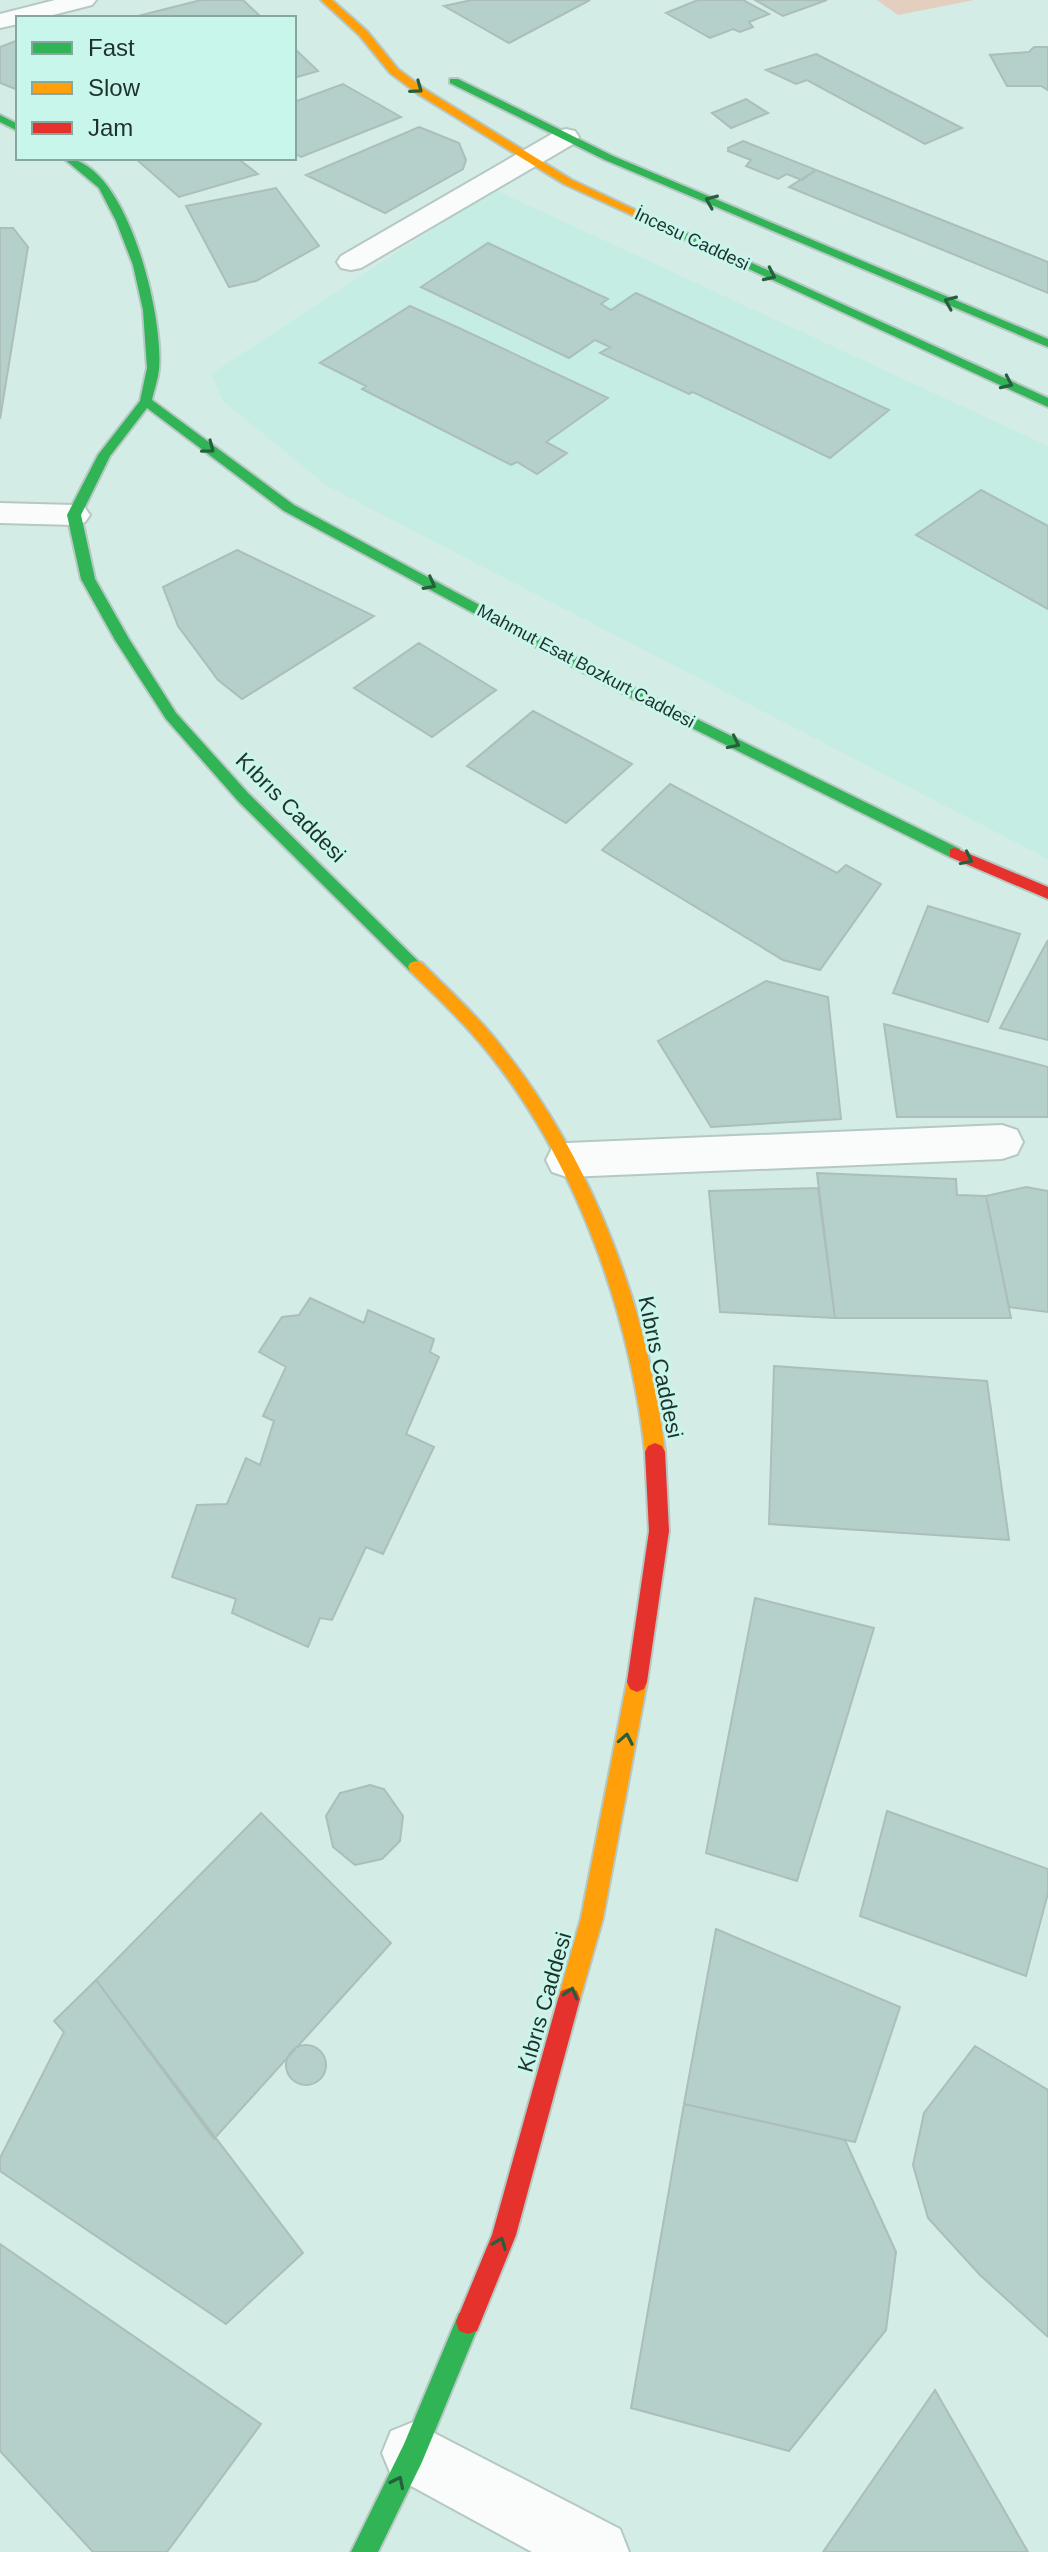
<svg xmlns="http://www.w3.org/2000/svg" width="1048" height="2552" viewBox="0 0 1048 2552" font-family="Helvetica,sans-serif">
<rect width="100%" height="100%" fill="#d4ece6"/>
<!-- built -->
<path fill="#c5ede4" d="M 493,189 L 1048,446 L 1048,859 L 327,486 L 223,401 L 211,374 Z"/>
<!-- green -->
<path fill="#e3cec0" d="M 877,0 L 974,0 L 898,15 Z"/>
<!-- building -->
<path fill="#b5d0ca" stroke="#abbeb9" stroke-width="2" d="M 201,0 L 243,0 L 262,18 L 134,17 Z
M 472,0 L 590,0 L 509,43 L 444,6 Z
M 698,0 L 743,0 L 769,14 L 749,22 L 753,27 L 740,32 L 733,29 L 710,38 L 666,13 Z
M 755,0 L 827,0 L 783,16 Z
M 18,40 L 18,90 L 0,83 L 0,47 Z
M 1034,47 L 1048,47 L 1048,90 L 1041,86 L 1007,86 L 990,55 L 1029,52 Z
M 294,48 L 318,71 L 294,78 Z
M 816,54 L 962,128 L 925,144 L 807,80 L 796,84 L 766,70 Z
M 343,84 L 401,117 L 301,157 L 294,153 L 294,102 Z
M 746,99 L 768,113 L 731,128 L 712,113 Z
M 419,127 L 459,143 L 466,160 L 463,169 L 385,213 L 306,175 Z
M 743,141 L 816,170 L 802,180 L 787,174 L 778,179 L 746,166 L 751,160 L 728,151 L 728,148 Z
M 135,158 L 237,158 L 258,174 L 179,197 Z
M 816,170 L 1048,262 L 1048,293 L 789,187 Z
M 276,188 L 319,246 L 256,281 L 229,287 L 186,206 Z
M 0,228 L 13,228 L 28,247 L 0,419 Z
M 488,243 L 608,299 L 601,304 L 611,310 L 636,293 L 889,410 L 830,458 L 693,392 L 689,394 L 600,353 L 610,347 L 595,340 L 569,358 L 421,287 Z
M 410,306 L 459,328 L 608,398 L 546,442 L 567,453 L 537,474 L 517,462 L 511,465 L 362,389 L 366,386 L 320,363 Z
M 981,490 L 1048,526 L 1048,609 L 916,535 Z
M 237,550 L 374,616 L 242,699 L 218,680 L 178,626 L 163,587 Z
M 419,643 L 496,690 L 432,737 L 354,688 Z
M 533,711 L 632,764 L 566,823 L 467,766 Z
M 670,784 L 837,873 L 846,865 L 881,884 L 820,970 L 783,960 L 602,850 Z
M 928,906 L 1020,934 L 988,1022 L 893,993 Z
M 1048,940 L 1048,1040 L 1000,1028 Z
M 766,981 L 828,997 L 841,1119 L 711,1127 L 658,1041 Z
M 884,1024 L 1048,1067 L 1048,1117 L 897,1117 Z
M 817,1173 L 956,1179 L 957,1195 L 986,1196 L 1011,1318 L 835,1318 Z
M 1026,1187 L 1048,1191 L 1048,1312 L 1009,1307 L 986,1196 Z
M 818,1188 L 835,1318 L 720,1312 L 709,1191 Z
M 310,1298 L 364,1323 L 368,1310 L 434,1339 L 430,1352 L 439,1357 L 406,1434 L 434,1447 L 383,1554 L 366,1547 L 332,1620 L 320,1618 L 308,1647 L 232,1613 L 236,1599 L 172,1577 L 197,1505 L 227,1504 L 246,1458 L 260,1465 L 274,1421 L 263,1416 L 286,1367 L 259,1352 L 282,1317 L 299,1315 Z
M 774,1366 L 987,1381 L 1009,1540 L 769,1524 Z
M 755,1598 L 874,1628 L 797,1881 L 706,1853 Z
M 370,1785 L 384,1789 L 403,1816 L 400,1841 L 382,1859 L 355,1865 L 333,1847 L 326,1816 L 340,1793 Z
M 887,1811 L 1048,1869 L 1048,1893 L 1026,1976 L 860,1916 Z
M 261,1813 L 391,1943 L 214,2139 L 96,1980 Z
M 716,1929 L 900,2007 L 855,2142 L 684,2104 Z
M 96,1980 L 303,2253 L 226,2324 L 0,2171 L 0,2158 L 64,2032 L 54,2021 Z
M286 2065a20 20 0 1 1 40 0a20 20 0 1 1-40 0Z
M 975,2046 L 1048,2090 L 1048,2337 L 980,2275 L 928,2218 L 913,2165 L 924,2113 Z
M 684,2104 L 845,2140 L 896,2252 L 886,2330 L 789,2451 L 631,2408 Z
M 0,2244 L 261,2424 L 167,2552 L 93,2552 L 0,2451 Z
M 935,2390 L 1028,2552 L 823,2552 Z"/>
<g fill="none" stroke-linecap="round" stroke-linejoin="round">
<!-- street casing -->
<g stroke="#b5c8c3" stroke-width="4">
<path id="street" d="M 55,0 L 96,0 L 92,5 L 41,18 L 18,18 L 18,24 L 0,28 L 0,14 Z
M 566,129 L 575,131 L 579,137 L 575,143 L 361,268 L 351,270 L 341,268 L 337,262 L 341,256 L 557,131 Z
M 0,503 L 74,505 L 85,508 L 90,515 L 85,522 L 74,525 L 0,523 Z
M 1002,1125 L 1017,1130 L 1023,1142 L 1017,1154 L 1002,1159 L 567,1177 L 552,1172 L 546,1160 L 552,1148 L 567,1143 Z
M 413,2422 L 620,2529 L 629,2552 L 532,2552 L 391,2475 L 382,2453 L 391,2431 Z"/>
</g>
<!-- fast casing -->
<g stroke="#b5c8c3" stroke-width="4">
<path id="fast" d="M 450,79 L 458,79 L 613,156 L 1048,339 L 1048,347 L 605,160 L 450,83 Z
M 0,115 L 18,124 L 18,131 L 0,122 Z
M 63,158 C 127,158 164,318 159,369 C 158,380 154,390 152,400 L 294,505 L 628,685 L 960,849 L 960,857 L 950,857 L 618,691 L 284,511 L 147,408 L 110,456 L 81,515 L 95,579 L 129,639 L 176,713 L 248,793 L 424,967 L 422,971 L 410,971 L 238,801 L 166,719 L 115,640 L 81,579 L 67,515 L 98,455 L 140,401 L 147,368 L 143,310 L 133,265 L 116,221 L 99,188 Z
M 638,211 L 1048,398 L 1048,407 L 634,216 L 632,214 Z
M 468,2310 L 477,2313 L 480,2322 L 422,2462 L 378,2552 L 351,2552 L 404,2444 L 459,2313 Z"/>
</g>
<!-- slow casing -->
<g stroke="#b5c8c3" stroke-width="4">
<path id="slow" d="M 321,0 L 332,0 L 367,31 L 398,69 L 426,90 L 572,180 L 644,214 L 634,216 L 564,184 L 418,94 L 390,73 L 359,35 Z
M 416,961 L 422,963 C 450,991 481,1019 505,1051 C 594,1164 648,1310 665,1452 L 662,1458 L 655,1461 L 648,1458 L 645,1452 C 630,1315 577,1164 490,1055 C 466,1025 438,998 410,971 L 408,967 L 410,963 Z
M 637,1672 L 644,1675 L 647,1682 L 603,1918 L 580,1999 L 577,2007 L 569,2010 L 561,2007 L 558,1999 L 581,1918 L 627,1682 L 630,1675 Z"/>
</g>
<!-- jam casing -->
<g stroke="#b5c8c3" stroke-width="4">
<path id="jam" d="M 955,848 L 1048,887 L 1048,899 L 950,857 L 950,849 Z
M 655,1443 L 662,1446 L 665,1452 L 669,1531 L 647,1682 L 644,1689 L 637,1692 L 630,1689 L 627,1682 L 649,1531 L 645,1452 L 648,1446 Z
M 569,1988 L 577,1991 L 580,1999 L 516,2235 L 477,2331 L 468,2334 L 459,2331 L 456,2322 L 492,2235 L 558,1999 L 561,1991 Z"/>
</g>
<!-- street -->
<use href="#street" fill="#f9fcfb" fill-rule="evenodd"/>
<!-- fast -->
<use href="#fast" fill="#30b455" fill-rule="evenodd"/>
<!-- slow -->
<use href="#slow" fill="#ff9f0a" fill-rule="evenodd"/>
<!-- jam -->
<use href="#jam" fill="#e5322d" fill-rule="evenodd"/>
</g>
<!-- one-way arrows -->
<defs><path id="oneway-chevron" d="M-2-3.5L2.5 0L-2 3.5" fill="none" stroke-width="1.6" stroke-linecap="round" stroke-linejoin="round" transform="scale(2)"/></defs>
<g stroke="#255f3b">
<use href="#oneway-chevron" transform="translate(417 88) rotate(36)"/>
<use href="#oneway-chevron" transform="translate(711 201) rotate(-157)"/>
<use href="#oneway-chevron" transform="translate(770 275) rotate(25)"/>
<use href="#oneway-chevron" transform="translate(950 302) rotate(-157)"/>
<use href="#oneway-chevron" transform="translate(1007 383) rotate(25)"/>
<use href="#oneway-chevron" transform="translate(209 448) rotate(37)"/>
<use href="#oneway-chevron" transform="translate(430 584) rotate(28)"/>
<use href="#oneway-chevron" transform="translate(734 743) rotate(26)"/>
<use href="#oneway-chevron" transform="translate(967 859) rotate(26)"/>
<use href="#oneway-chevron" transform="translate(626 1739) rotate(-79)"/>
<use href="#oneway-chevron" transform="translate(571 1993) rotate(-74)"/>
<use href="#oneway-chevron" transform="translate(500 2243) rotate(-69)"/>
<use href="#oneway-chevron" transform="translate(398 2482) rotate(-64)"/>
</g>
<g text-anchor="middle" stroke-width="6" stroke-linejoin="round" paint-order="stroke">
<!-- far-street labels -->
<g font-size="18" fill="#1f312d" stroke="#c9f6eb">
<text transform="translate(692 239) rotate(25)" y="6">İncesu Caddesi</text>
<text transform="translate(586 666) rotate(28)" y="6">Mahmut Esat Bozkurt Caddesi</text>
</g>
<!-- street labels -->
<g font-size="22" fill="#1f312d" stroke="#c9f6eb">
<text transform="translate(291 807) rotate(45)" y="8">Kıbrıs Caddesi</text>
<text transform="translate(661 1367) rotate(78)" y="8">Kıbrıs Caddesi</text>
<text transform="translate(544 2002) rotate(-74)" y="8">Kıbrıs Caddesi</text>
</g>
</g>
<!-- legend -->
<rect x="16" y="16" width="280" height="144" fill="#c9f6eb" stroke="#85a79f" stroke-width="2"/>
<rect x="32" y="42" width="40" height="12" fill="#30b455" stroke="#85a79f" stroke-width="2"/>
<text x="88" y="56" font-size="24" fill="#1f312d">Fast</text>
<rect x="32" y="82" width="40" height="12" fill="#ff9f0a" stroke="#85a79f" stroke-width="2"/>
<text x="88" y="96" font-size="24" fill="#1f312d">Slow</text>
<rect x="32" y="122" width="40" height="12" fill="#e5322d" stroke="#85a79f" stroke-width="2"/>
<text x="88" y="136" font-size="24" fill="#1f312d">Jam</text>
</svg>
